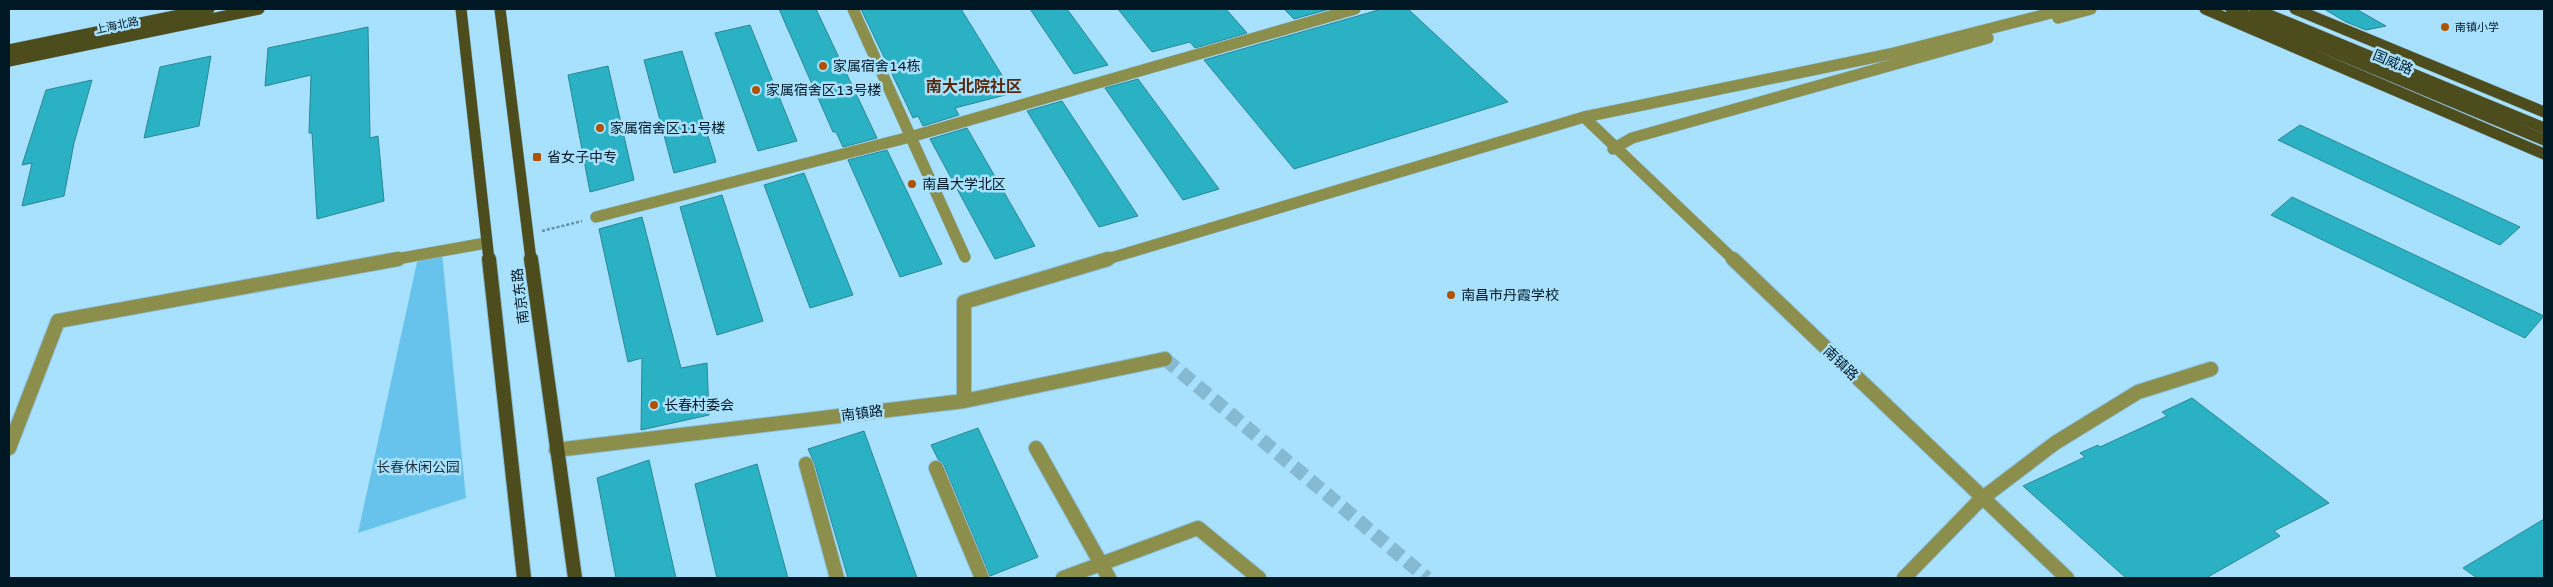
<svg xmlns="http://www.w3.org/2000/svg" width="2553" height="587" viewBox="0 0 2553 587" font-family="'Varela Round','Noto Sans SC',sans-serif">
<rect width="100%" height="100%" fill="#a8e1fd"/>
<!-- green -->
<path fill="#68c3ec" d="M 442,253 L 466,498 L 358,533 L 417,262 Z"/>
<!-- building -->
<path fill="#2bb1c4" stroke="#298795" d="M 779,9 L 816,9 L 877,138 L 843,147 L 836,132 L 833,132 Z
M 861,9 L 961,9 L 1013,93 L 955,108 L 959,115 L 923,126 L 918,116 L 913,118 Z
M 1030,9 L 1067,9 L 1108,65 L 1074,74 Z
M 1118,9 L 1226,9 L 1247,33 L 1195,48 L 1190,42 L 1152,52 Z
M 1284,9 L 1330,9 L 1294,19 Z
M 1382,9 L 1408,9 L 1508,102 L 1294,169 L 1204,60 Z
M 2324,9 L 2356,9 L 2386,26 L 2366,30 L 2346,22 Z
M 750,25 L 797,141 L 758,151 L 715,33 Z
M 368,27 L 370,138 L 378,136 L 384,201 L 317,219 L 312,133 L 309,133 L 311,75 L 265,86 L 268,48 Z
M 682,51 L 716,162 L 674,173 L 644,60 Z
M 211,56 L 199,126 L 144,138 L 160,67 Z
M 608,66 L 634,180 L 590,192 L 568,75 Z
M 1138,79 L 1219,189 L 1183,200 L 1105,88 Z
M 92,80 L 74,143 L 64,196 L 22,206 L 32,163 L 22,165 L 46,90 Z
M 1062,101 L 1138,216 L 1099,227 L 1027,111 Z
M 2300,125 L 2520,227 L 2500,245 L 2278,140 Z
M 967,128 L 1035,246 L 995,259 L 930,139 Z
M 887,150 L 942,264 L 900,277 L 848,160 Z
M 804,173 L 853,295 L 810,308 L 764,185 Z
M 722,195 L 763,321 L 717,335 L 680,207 Z
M 2292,197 L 2544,316 L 2525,338 L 2271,215 Z
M 642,217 L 681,368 L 707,363 L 709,415 L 641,430 L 642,358 L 628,362 L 599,229 Z
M 2192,398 L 2329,503 L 2274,531 L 2280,536 L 2206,578 L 2126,578 L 2023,486 L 2085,457 L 2080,453 L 2098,445 L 2100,447 L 2167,416 L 2162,412 Z
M 978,428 L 1038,557 L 990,576 L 944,465 L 938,459 L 931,445 Z
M 864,431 L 917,578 L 848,578 L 814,462 L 808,449 Z
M 649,460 L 676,578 L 616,578 L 597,478 Z
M 757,464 L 788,578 L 717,578 L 695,484 Z
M 2544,519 L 2544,578 L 2477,578 L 2463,568 Z"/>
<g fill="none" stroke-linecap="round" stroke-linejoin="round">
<!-- minor-tunnel -->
<path stroke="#86b9d2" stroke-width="14" stroke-dasharray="14 7" stroke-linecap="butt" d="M 1165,359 L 1427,578"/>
<!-- minor-far1 casing -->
<g stroke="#8abdd6" stroke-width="12">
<path id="minor-far1" d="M 853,9 L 965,257
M 2058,18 L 2091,9
M 1584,117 L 1734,260
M 1613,149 L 1632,138 L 1988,38
M 596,217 L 910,137 L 1355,9
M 391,260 L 486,243
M 1104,260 L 1584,117 L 1890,54 L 2067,9"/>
</g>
<!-- minor casing -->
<g stroke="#8abdd6" stroke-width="16">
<path id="minor" d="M 1733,259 L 2067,578
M 964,401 L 964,302 L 1108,259
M 9,448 L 58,321 L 398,259
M 1036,448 L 1109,578
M 556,450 L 964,401 L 1165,359
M 806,464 L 837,578
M 936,468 L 982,578
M 1063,578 L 1198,528 L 1259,578
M 1904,578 L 1980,500 L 2055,443 L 2138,392 L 2211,369"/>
</g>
<!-- major-far1 casing -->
<g stroke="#8abdd6" stroke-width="12">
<path id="major-far1" d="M 461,9 L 489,260
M 500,9 L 531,260
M 2205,9 L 2544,154
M 2231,9 L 2544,140
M 2255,9 L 2544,128
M 2295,9 L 2544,112
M 9,50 L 209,9
M 9,61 L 259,9"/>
</g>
<!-- major casing -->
<g stroke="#8abdd6" stroke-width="16">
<path id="major" d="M 489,259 L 524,578
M 531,259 L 575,578"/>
</g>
<!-- path -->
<path stroke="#6692a8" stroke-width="2.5" stroke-dasharray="3 2" stroke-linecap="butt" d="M 542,231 L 582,221"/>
<!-- minor-far1 -->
<use href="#minor-far1" stroke="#8c8e4b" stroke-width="11"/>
<!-- minor -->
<use href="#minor" stroke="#8c8e4b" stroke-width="14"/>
<!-- major-far1 -->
<use href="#major-far1" stroke="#4c4c1d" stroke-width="11"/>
<!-- major -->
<use href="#major" stroke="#4c4c1d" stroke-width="14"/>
</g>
<!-- markers -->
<g fill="#b05101" stroke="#a8e1fd" stroke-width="2">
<circle cx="2445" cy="27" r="5"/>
<circle cx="823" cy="66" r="5"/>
<circle cx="756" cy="90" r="5"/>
<circle cx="600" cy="128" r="5"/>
<rect x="532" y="152" width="10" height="10" rx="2.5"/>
<circle cx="912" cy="184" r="5"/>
<circle cx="1451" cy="295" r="5"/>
<circle cx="654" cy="405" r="5"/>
</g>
<g text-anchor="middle" stroke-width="5" stroke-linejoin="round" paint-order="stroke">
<!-- far-street labels -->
<g font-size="11" fill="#001724" stroke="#a8e1fd">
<text transform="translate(117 25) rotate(-12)" y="4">上海北路</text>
</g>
<!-- far-poi labels -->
<g font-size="11" fill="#001724" stroke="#a8e1fd" text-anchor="start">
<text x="2455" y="31">南镇小学</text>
</g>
<!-- street labels -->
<g font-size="14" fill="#001724" stroke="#a8e1fd">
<text transform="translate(2393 62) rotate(23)" y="5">国威路</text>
<text transform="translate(520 296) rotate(-97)" y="5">南京东路</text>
<text transform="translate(1841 363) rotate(44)" y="5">南镇路</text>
<text transform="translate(862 413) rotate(-7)" y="5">南镇路</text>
</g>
<!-- poi labels -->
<g font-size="14" fill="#001724" stroke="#a8e1fd" text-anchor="start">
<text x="833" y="71">家属宿舍14栋</text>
<text x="766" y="95">家属宿舍区13号楼</text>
<text x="610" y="133">家属宿舍区11号楼</text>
<text x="547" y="162">省女子中专</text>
<text x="922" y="189">南昌大学北区</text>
<text x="1461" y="300">南昌市丹霞学校</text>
<text x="664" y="410">长春村委会</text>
</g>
<!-- park labels -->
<g font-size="14" fill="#1a313b" stroke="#a8e1fd">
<text x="418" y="472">长春休闲公园</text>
</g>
<!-- quarter labels -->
<g font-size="16" font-weight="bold" fill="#58290a" stroke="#a8e1fd">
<text x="974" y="92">南大北院社区</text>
</g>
</g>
<!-- border -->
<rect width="2553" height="587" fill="none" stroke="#001724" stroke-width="20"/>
</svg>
